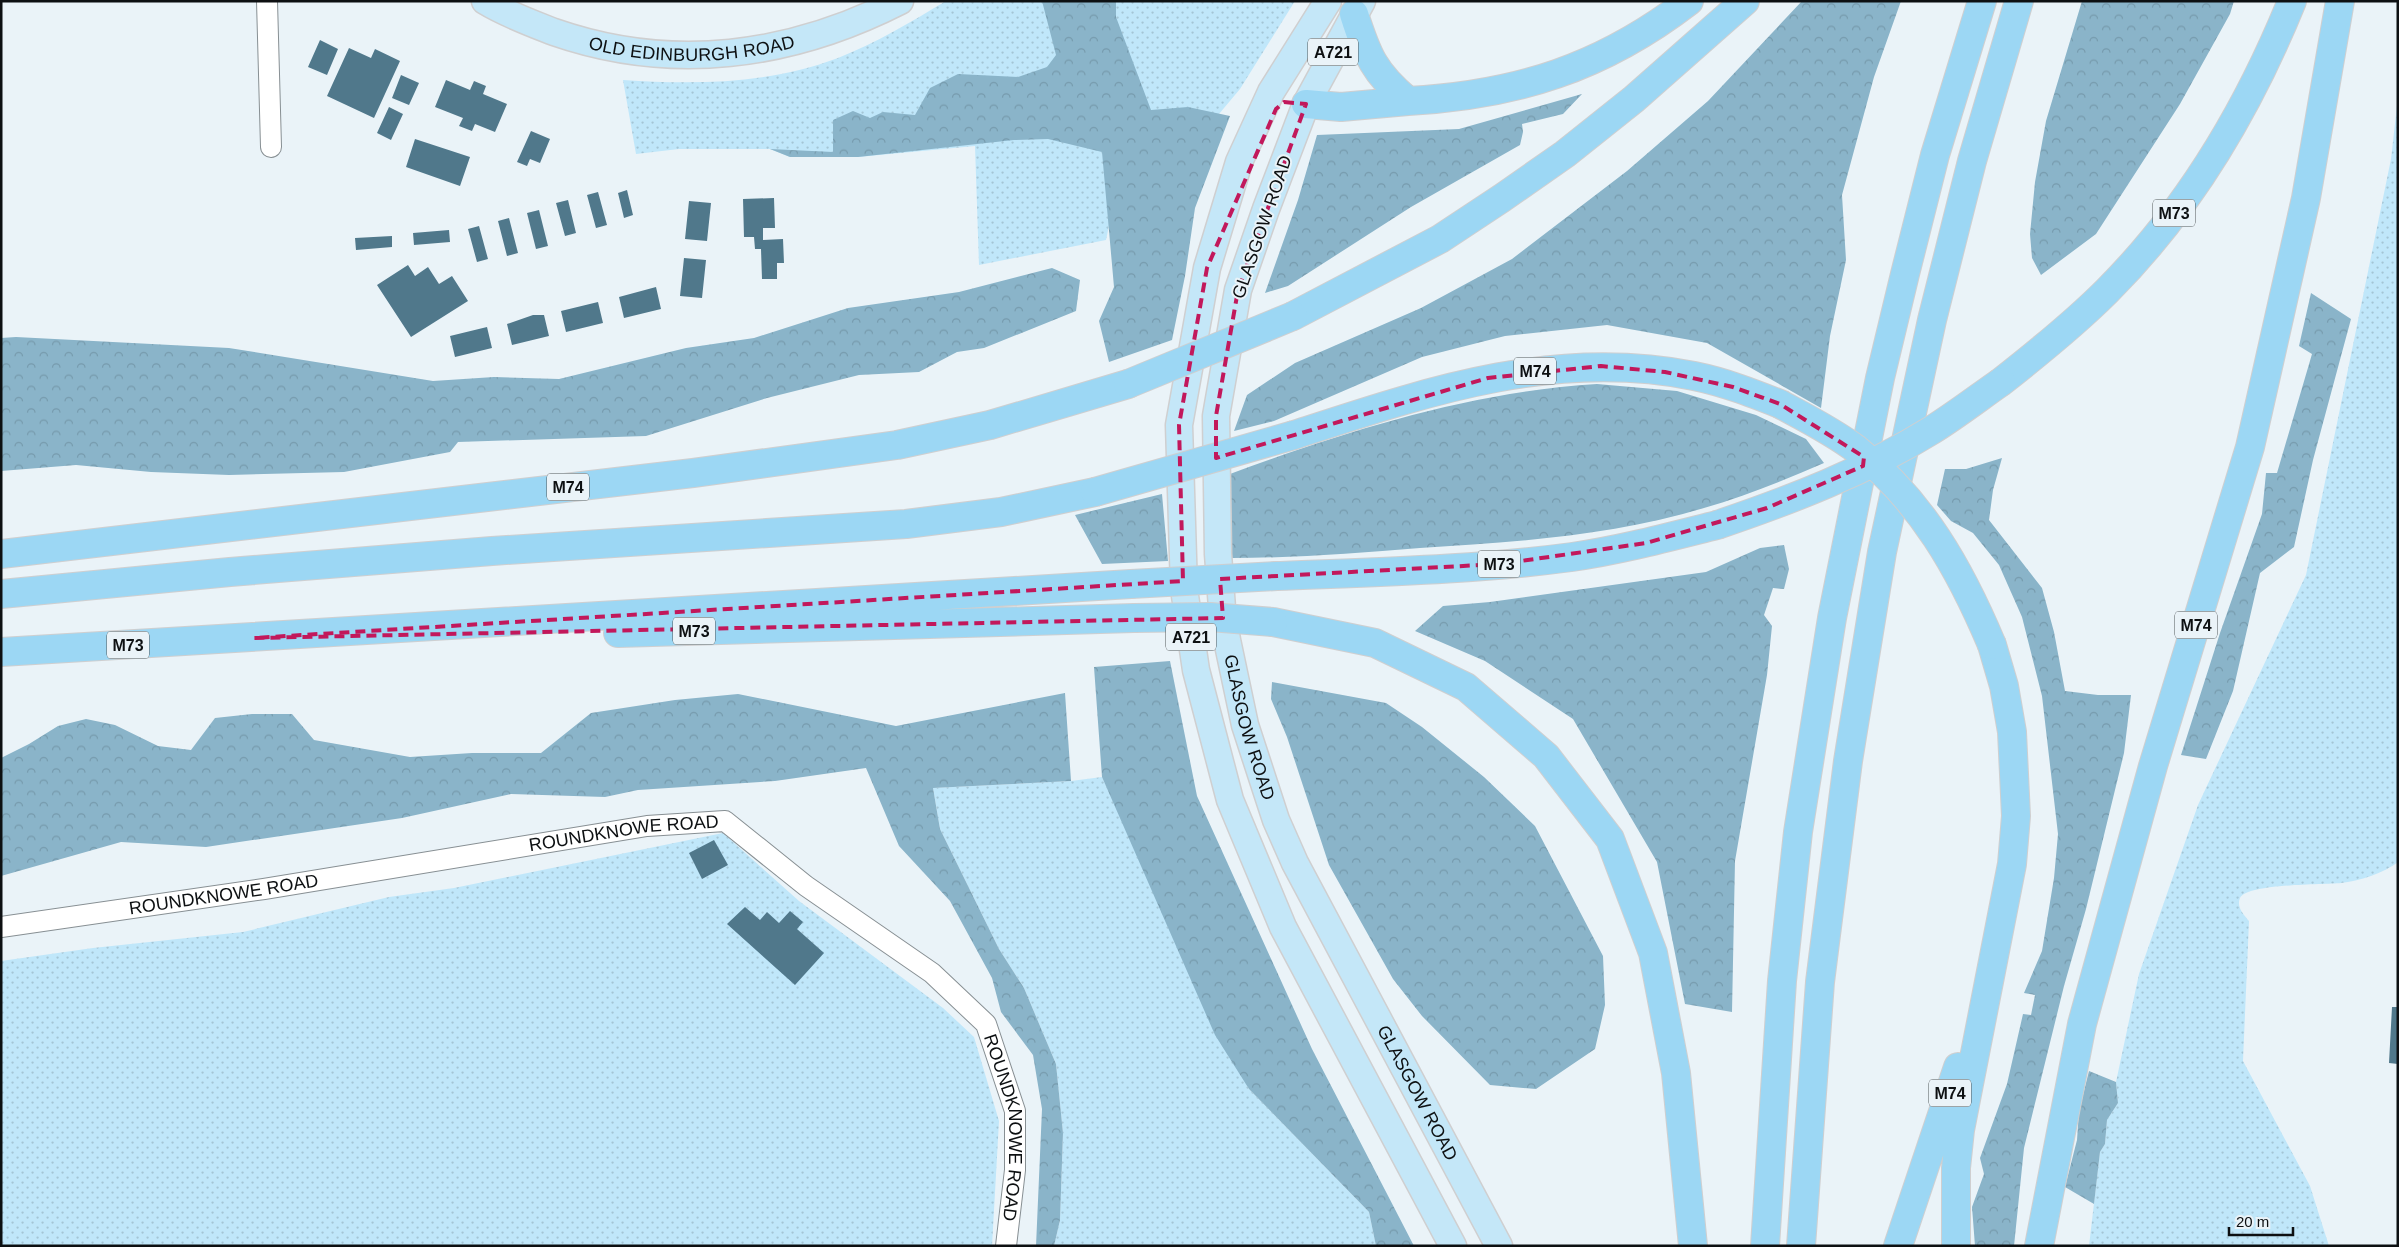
<svg xmlns="http://www.w3.org/2000/svg" width="2399" height="1247" viewBox="0 0 2399 1247" font-family="Arial,sans-serif">
<defs>
<pattern id="grass-dots" width="8" height="8" patternUnits="userSpaceOnUse" patternTransform="scale(1.25)"><rect width="8" height="8" fill="#c0e7fa"/><path d="M2 2h.1M6 6h.1" fill="none" stroke="#a4c5d5" stroke-width="1.8" stroke-linecap="round"/></pattern>
<pattern id="forest-crowns" width="20" height="18" patternUnits="userSpaceOnUse" patternTransform="scale(1.25)"><rect width="20" height="18" fill="#8ab4c9"/><path d="M2 6a3 3 0 1 1 6 0M12 15a3 3 0 1 1 6 0" fill="none" stroke="#769aac"/></pattern>
</defs>
<rect width="100%" height="100%" fill="#eaf3f8"/>
<!-- grass -->
<path fill="url(#grass-dots)" d="M 946,1 L 1295,1 L 1240,89 L 1203,133 L 1122,164 L 1106,240 L 979,265 L 975,146 L 858,157 L 790,157 L 770,149 L 679,149 L 636,154 L 623,80 C 696,85 769,84 838,58 C 876,43 911,22 946,1 Z
M 2398,97 L 2398,862 C 2384,873 2359,881 2341,883 C 2323,885 2248,883 2240,898 C 2236,907 2244,915 2249,921 L 2243,1061 L 2310,1186 L 2329,1246 L 2089,1246 L 2100,1152 L 2105,1144 L 2107,1120 L 2118,1103 L 2116,1082 L 2139,974 L 2198,805 L 2306,575 L 2391,159 Z
M 1102,777 L 1249,1089 L 1369,1212 L 1376,1246 L 1054,1246 L 1060,1220 L 1063,1133 L 1056,1064 L 1024,988 L 999,949 L 940,829 L 933,788 L 1071,781 Z
M 723,833 L 799,901 L 943,1008 L 974,1037 L 999,1121 L 992,1246 L 1,1246 L 1,961 L 93,948 L 243,932 L 389,897 L 454,888 Z"/>
<!-- forest -->
<path fill="url(#forest-crowns)" d="M 1042,1 L 1116,1 L 1116,17 L 1151,110 L 1188,107 L 1230,116 L 1195,208 L 1185,276 L 1172,340 L 1109,362 L 1099,321 L 1114,287 L 1102,152 L 1048,139 L 1014,140 L 858,157 L 790,157 L 770,149 L 833,152 L 833,120 L 853,111 L 870,118 L 883,112 L 915,115 L 930,88 L 958,74 L 1018,77 L 1047,67 L 1056,55 Z
M 1802,1 L 1901,1 L 1874,77 L 1842,195 L 1846,260 L 1830,336 L 1821,408 L 1707,343 L 1607,325 L 1505,336 L 1422,357 L 1274,421 L 1234,431 L 1247,395 L 1295,363 L 1421,308 L 1512,259 L 1627,171 L 1708,101 Z
M 2082,1 L 2234,1 L 2230,14 L 2180,104 L 2096,234 L 2041,275 L 2032,258 L 2030,234 L 2035,182 L 2046,121 Z
M 1582,94 L 1563,114 L 1522,124 L 1523,132 L 1520,145 L 1411,207 L 1288,286 L 1265,293 L 1298,200 L 1317,135 L 1459,129 Z
M 1052,268 L 1080,280 L 1076,311 L 984,348 L 957,352 L 919,372 L 859,375 L 767,398 L 646,436 L 458,442 L 450,452 L 344,472 L 229,475 L 151,472 L 76,465 L 1,471 L 1,338 L 16,337 L 229,348 L 433,381 L 494,377 L 559,379 L 686,348 L 754,338 L 848,308 L 959,292 Z
M 2311,293 L 2351,319 L 2313,460 L 2294,547 L 2260,573 L 2233,691 L 2206,759 L 2181,755 L 2220,633 L 2262,514 L 2266,473 L 2277,473 L 2312,354 L 2299,346 Z
M 1597,384 L 1677,391 L 1756,415 L 1806,439 L 1824,463 C 1785,480 1745,496 1704,508 C 1612,536 1515,542 1420,548 C 1357,553 1294,558 1232,558 L 1230,474 C 1345,431 1474,391 1597,384 Z
M 2002,458 L 1993,490 L 1989,520 L 2042,588 L 2054,632 L 2065,691 L 2098,695 L 2131,695 L 2124,753 L 2086,909 L 2064,986 L 2024,1148 L 2014,1246 L 1975,1246 L 1972,1207 L 1984,1174 L 1980,1158 L 2007,1084 L 2023,1014 L 2031,1015 L 2035,995 L 2024,993 L 2042,951 L 2054,878 L 2058,834 L 2042,696 L 2022,617 L 1999,565 L 1973,533 L 1951,521 L 1937,505 L 1945,469 L 1966,469 Z
M 1162,494 L 1168,561 L 1102,564 L 1075,515 Z
M 1784,545 L 1789,569 L 1784,589 L 1773,588 L 1764,615 L 1772,626 L 1767,675 L 1735,861 L 1732,1012 L 1685,1004 L 1657,862 L 1573,719 L 1485,661 L 1415,631 L 1443,606 L 1490,602 L 1706,572 L 1760,548 Z
M 1170,661 L 1197,796 L 1312,1049 L 1414,1246 L 1376,1246 L 1369,1212 L 1249,1089 L 1215,1035 L 1102,777 L 1094,667 Z
M 1272,682 L 1386,703 L 1422,727 L 1484,777 L 1535,826 L 1603,956 L 1605,1005 L 1595,1049 L 1536,1089 L 1490,1085 L 1422,1016 L 1393,979 L 1329,865 L 1287,737 L 1271,699 Z
M 1065,693 L 1071,781 L 933,788 L 940,829 L 999,949 L 1024,988 L 1056,1064 L 1063,1133 L 1060,1220 L 1054,1246 L 1036,1246 L 1042,1109 L 1033,1055 L 1001,1012 L 992,978 L 950,901 L 899,846 L 866,768 L 775,781 L 638,790 L 605,797 L 511,794 L 402,818 L 206,847 L 121,842 L 1,876 L 1,758 L 29,744 L 58,726 L 86,719 L 115,725 L 158,746 L 191,750 L 215,718 L 252,714 L 292,714 L 314,740 L 410,757 L 472,753 L 541,753 L 591,713 L 675,700 L 738,694 L 896,726 Z
M 2089,1071 L 2116,1082 L 2118,1103 L 2107,1120 L 2105,1144 L 2100,1152 L 2094,1204 L 2065,1187 L 2077,1140 L 2079,1111 Z"/>
<!-- building -->
<path fill="#50788b" d="M 320,40 L 338,49 L 327,75 L 308,67 Z
M 349,48 L 371,58 L 375,49 L 400,61 L 374,118 L 327,96 Z
M 401,75 L 419,83 L 409,105 L 392,98 Z
M 446,80 L 470,90 L 474,81 L 486,86 L 483,94 L 507,104 L 495,132 L 475,124 L 472,131 L 459,126 L 463,118 L 435,107 Z
M 389,107 L 403,114 L 391,140 L 377,133 Z
M 531,131 L 550,139 L 540,163 L 530,159 L 527,166 L 517,162 Z
M 415,139 L 470,157 L 460,186 L 406,167 Z
M 627,190 L 633,215 L 624,218 L 618,193 Z
M 598,192 L 607,225 L 596,228 L 587,195 Z
M 774,198 L 775,228 L 763,228 L 763,240 L 783,239 L 784,263 L 777,263 L 777,279 L 762,279 L 761,249 L 755,249 L 754,237 L 744,237 L 743,199 Z
M 568,200 L 576,233 L 565,236 L 556,203 Z
M 689,201 L 711,203 L 707,241 L 685,239 Z
M 539,210 L 548,246 L 536,249 L 527,213 Z
M 509,218 L 518,253 L 507,256 L 498,221 Z
M 479,226 L 488,259 L 477,262 L 468,229 Z
M 449,230 L 450,242 L 414,245 L 413,233 Z
M 392,236 L 392,247 L 356,250 L 355,238 Z
M 684,258 L 706,260 L 702,298 L 680,296 Z
M 408,265 L 415,276 L 428,267 L 439,284 L 452,276 L 468,301 L 411,337 L 377,285 Z
M 656,287 L 661,309 L 624,318 L 619,297 Z
M 598,302 L 603,323 L 566,332 L 561,311 Z
M 533,315 L 544,315 L 549,336 L 512,345 L 507,324 Z
M 487,327 L 492,348 L 455,357 L 450,336 Z
M 714,840 L 728,865 L 702,879 L 689,853 Z
M 745,907 L 760,920 L 767,912 L 779,923 L 790,911 L 803,922 L 797,929 L 824,953 L 795,985 L 727,924 Z
M 2392,1007 L 2398,1007 L 2398,1064 L 2389,1063 Z"/>
<g fill="none" stroke-linecap="round" stroke-linejoin="round">
<!-- minor casing -->
<g stroke="#878f93" stroke-width="22">
<g id="minor">
<path d="M 267,1 L 271,147"/>
<path id="s1" d="M 1,927 L 264,889 L 647,826 L 725,821 L 806,886 L 932,973 L 986,1024 L 1015,1111 L 1015,1170 L 1006,1246"/>
</g>
</g>
<!-- major casing -->
<g stroke="#cfcfd0" stroke-width="29">
<g id="major">
<path id="s2" d="M 485,1 C 506,14 531,23 554,32 C 672,73 790,57 900,1"/>
<path d="M 1328,1 L 1271,92 L 1239,162 L 1207,268 L 1179,425 L 1184,589 L 1196,670 L 1230,800 L 1283,927 L 1453,1246"/>
<path id="s3" d="M 1362,1 L 1306,104 L 1266,209 L 1238,290 L 1216,416 L 1218,554 L 1222,608 L 1227,640 L 1245,725 L 1276,820 L 1295,863 L 1499,1246"/>
</g>
</g>
<!-- highway casing -->
<g stroke="#cfcfd0" stroke-width="30">
<path id="highway" d="M 1354,14 C 1367,55 1374,73 1408,101 C 1517,95 1602,68 1689,1
M 1306,104 L 1341,107 L 1408,101
M 1293,316 L 1440,239 L 1502,198 L 1565,154 L 1634,99 L 1745,1
M 2001,382 C 2038,353 2074,324 2107,291 C 2188,210 2249,107 2292,1
M 1294,435 C 1426,392 1553,348 1694,376 C 1724,382 1752,393 1780,404
M 1,554 L 693,473 L 897,445 L 990,425 L 1128,384
M 1277,576 C 1375,572 1475,570 1572,557 C 1621,550 1669,537 1717,525
M 1,594 L 230,572 L 492,551 L 906,524 L 1001,512 L 1095,492
M 1273,622 L 1375,643 L 1466,687 L 1546,756 L 1610,839 L 1653,953 L 1676,1073 L 1693,1246
M 618,633 L 1134,618
M 1,652 L 1131,584
M 1765,1246 L 1782,981 L 1798,832 L 1832,618 L 1880,378 L 1905,274 L 1935,155 L 1982,1
M 1801,1246 L 1820,982 L 1848,761 L 1882,552 L 1932,320 L 1972,161 L 2019,1
M 1898,1246 L 1958,1067
M 1956,1246 L 1956,1168 L 1960,1130 L 2012,864 L 2016,816 L 2012,732 L 2004,686 L 1992,645
M 2039,1246 L 2082,1024 L 2153,766 L 2250,447 L 2306,198 L 2340,1"/>
</g>
<!-- minor -->
<use href="#minor" stroke="#fff" stroke-width="20"/>
<!-- major -->
<use href="#major" stroke="#c4e7f8" stroke-width="26"/>
<!-- highway -->
<use href="#highway" stroke="#9cd7f4" stroke-width="28"/>
<!-- highway-bridge casing -->
<g stroke="#cfcfd0" stroke-width="30" stroke-linecap="butt">
<path id="highway-bridge" d="M 1128,384 L 1293,316
M 1780,404 C 1806,418 1832,431 1856,449 C 1922,501 1960,569 1992,645
M 1095,492 L 1294,435
M 1717,525 C 1791,500 1866,471 1932,430 C 1956,415 1978,398 2001,382
M 1131,584 L 1277,576
M 1134,618 L 1210,617 L 1273,622"/>
</g>
<!-- highway-bridge -->
<use href="#highway-bridge" stroke="#9cd7f4" stroke-width="28"/>
</g>
<!-- marked area -->
<path fill="none" stroke="#c2185b" stroke-width="4" stroke-dasharray="10 6" stroke-linejoin="round" d="M 1284,102 L 1306,104 L 1238,290 L 1216,416 L 1216,458 L 1488,378 L 1601,366 L 1665,372 L 1733,387 L 1780,404 L 1864,457 L 1863,466 L 1767,508 L 1646,543 L 1500,564 L 1220,579 L 1223,618 L 254,638 L 1183,581 L 1179,425 L 1207,268 L 1276,109 Z"/>
<g text-anchor="middle" stroke-width="4" stroke-linejoin="round" paint-order="stroke">
<!-- shield labels -->
<g fill="#eaf3f8" stroke="#4f5457" stroke-width="1">
<rect x="1308" y="38.5" width="50" height="27" rx="4"/>
<rect x="2153" y="199.5" width="42" height="27" rx="4"/>
<rect x="1514" y="357.5" width="42" height="27" rx="4"/>
<rect x="547" y="473.5" width="42" height="27" rx="4"/>
<rect x="1478" y="550.5" width="42" height="27" rx="4"/>
<rect x="2175" y="611.5" width="42" height="27" rx="4"/>
<rect x="673" y="617.5" width="42" height="27" rx="4"/>
<rect x="1166" y="623.5" width="50" height="27" rx="4"/>
<rect x="107" y="631.5" width="42" height="27" rx="4"/>
<rect x="1929" y="1079.5" width="42" height="27" rx="4"/>
</g>
<g font-size="16" font-weight="bold" fill="#0d1012">
<text x="1333" y="58">A721</text>
<text x="2174" y="219">M73</text>
<text x="1535" y="377">M74</text>
<text x="568" y="493">M74</text>
<text x="1499" y="570">M73</text>
<text x="2196" y="631">M74</text>
<text x="694" y="637">M73</text>
<text x="1191" y="643">A721</text>
<text x="128" y="651">M73</text>
<text x="1950" y="1099">M74</text>
</g>
<!-- street labels -->
<g font-size="18" fill="#0d1012" stroke="#eaf3f8">
<text dy="6" stroke="none"><textPath href="#s2" startOffset="216">OLD EDINBURGH ROAD</textPath></text>
<text transform="translate(1262 227) rotate(-71)" y="6">GLASGOW ROAD</text>
<text dy="6" stroke="none"><textPath href="#s3" startOffset="758">GLASGOW ROAD</textPath></text>
<text dy="6" stroke="none"><textPath href="#s1" startOffset="630">ROUNDKNOWE ROAD</textPath></text>
<text dy="6" stroke="none"><textPath href="#s1" startOffset="225">ROUNDKNOWE ROAD</textPath></text>
<text dy="6" stroke="none"><textPath href="#s3" startOffset="1162">GLASGOW ROAD</textPath></text>
<text dy="6" stroke="none"><textPath href="#s1" startOffset="1170">ROUNDKNOWE ROAD</textPath></text>
</g>
</g>
<!-- border -->
<rect width="2399" height="1247" fill="none" stroke="#0d1012" stroke-width="5"/>
<!-- scale -->
<path d="M2229 1227v8h64v-8" fill="none" stroke="#0d1012" stroke-width="2.5"/>
<text x="2236" y="1227" font-size="15" fill="#0d1012" stroke="#eaf3f8" stroke-width="4" paint-order="stroke">20 m</text>
</svg>
